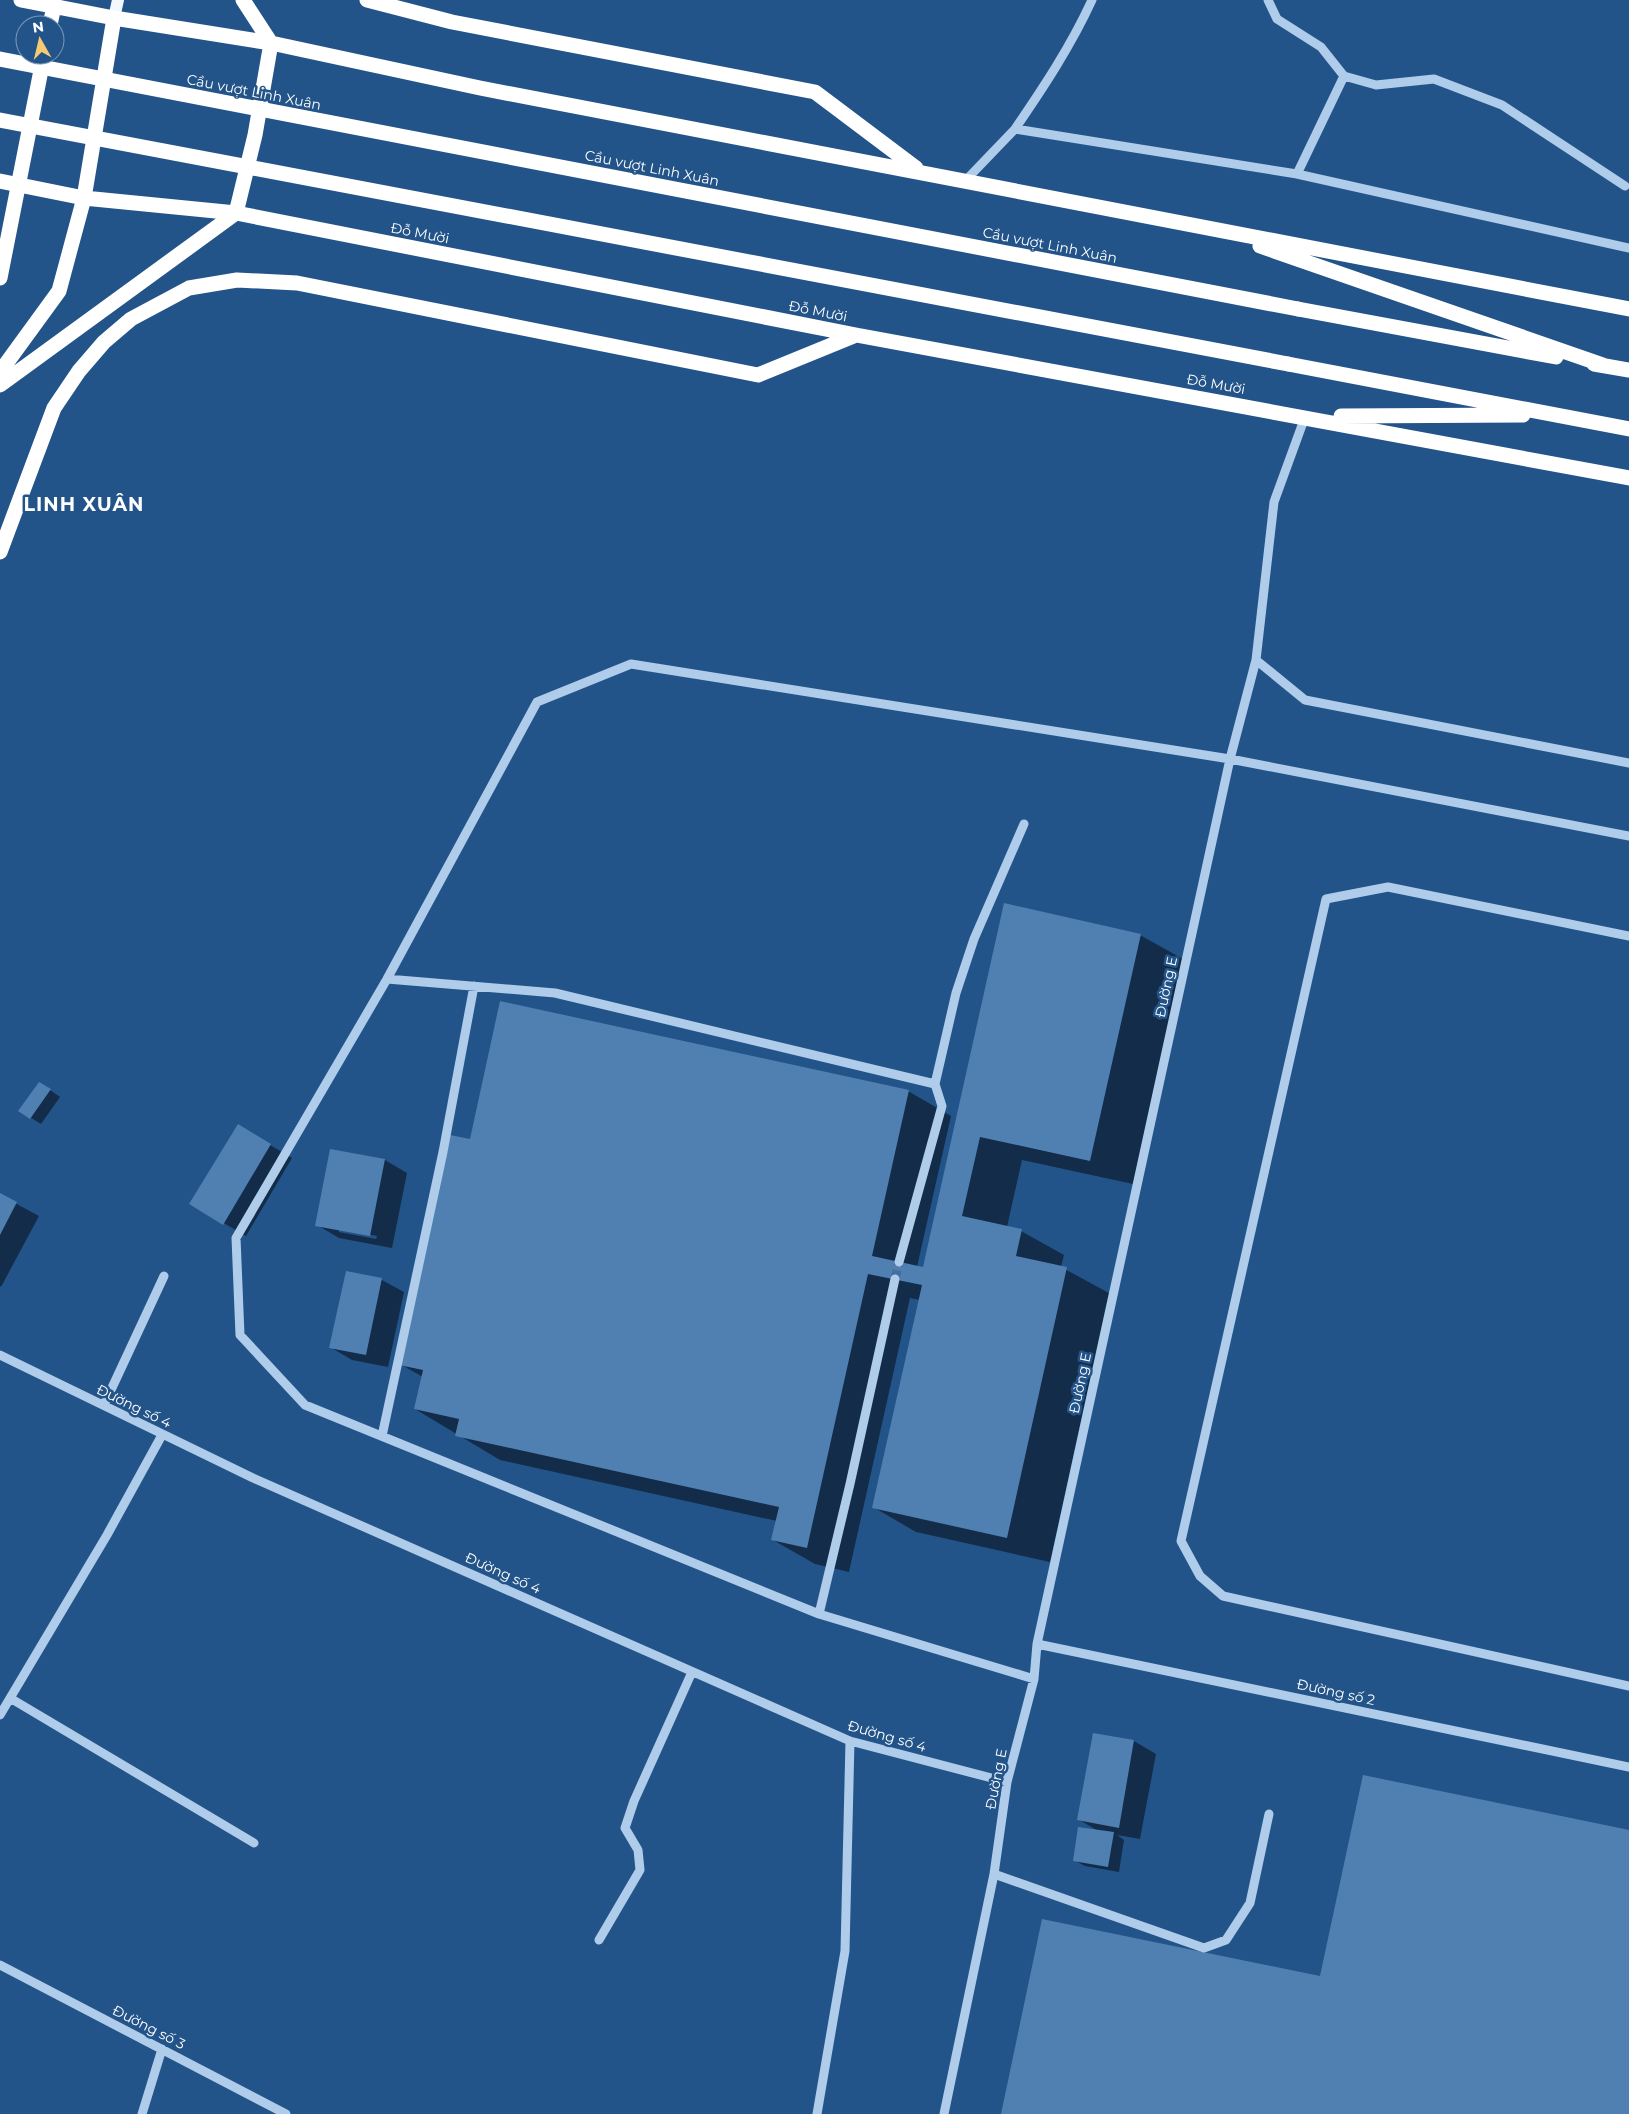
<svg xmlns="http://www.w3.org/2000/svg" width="1629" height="2114" viewBox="0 0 1629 2114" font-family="Montserrat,sans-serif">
<rect width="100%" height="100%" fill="#235489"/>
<!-- shadow -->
<path fill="#0007" fill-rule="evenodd" d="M 1005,905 L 1140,935 L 1183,959 L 1133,1184 L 1022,1160 L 1007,1227 L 1021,1231 L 1064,1255 L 1061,1267 L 1109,1293 L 1050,1562 L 916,1532 L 873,1507 L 920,1300 L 910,1298 L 849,1572 L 815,1564 L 773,1540 L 777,1521 L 500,1460 L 415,1409 L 423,1377 L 400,1364 L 471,1140 L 908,1091 L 951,1116 L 917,1267 L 924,1269 Z
M 50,1090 L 60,1097 L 41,1124 L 20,1111 Z
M 260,1139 L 292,1158 L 246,1236 L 191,1204 Z
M 331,1150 L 385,1160 L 407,1173 L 392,1248 L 339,1238 L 317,1225 ZM 339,1229 L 377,1236 L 376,1239 L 339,1232 Z
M 0,1195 L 39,1216 L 1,1287 L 0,1286 Z
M 347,1272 L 382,1280 L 404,1292 L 388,1367 L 352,1360 L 330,1347 Z
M 1134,1741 L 1156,1754 L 1140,1839 L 1117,1835 L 1124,1840 L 1119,1872 L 1085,1866 L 1074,1860 L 1098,1831 L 1078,1819 Z"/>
<!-- building -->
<path fill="#5080b2" d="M 1004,903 L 1141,934 L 1090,1161 L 980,1137 L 962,1216 L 1022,1229 L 1016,1256 L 1067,1267 L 1007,1538 L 872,1508 L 922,1285 L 868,1274 L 807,1548 L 771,1540 L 779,1507 L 455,1436 L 459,1419 L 414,1409 L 423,1370 L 399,1365 L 450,1135 L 470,1139 L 500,1001 L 909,1090 L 872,1256 L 923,1267 Z
M 39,1082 L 51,1089 L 30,1119 L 18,1111 Z
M 238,1124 L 271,1144 L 223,1225 L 189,1204 Z
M 330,1149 L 385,1159 L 370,1236 L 315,1226 Z
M 0,1193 L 17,1202 L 0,1235 Z
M 346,1271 L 382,1278 L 366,1355 L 329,1348 Z
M 1093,1733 L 1134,1740 L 1119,1828 L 1077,1820 Z
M 1363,1775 L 1629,1830 L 1629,2114 L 1001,2114 L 1042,1919 L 1320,1976 Z
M 1078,1827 L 1114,1832 L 1108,1867 L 1073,1861 Z"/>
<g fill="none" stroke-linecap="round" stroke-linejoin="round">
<!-- minor-tunnel -->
<path stroke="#446e9b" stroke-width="9" stroke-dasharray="9 4.5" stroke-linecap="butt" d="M 895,1279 L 899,1262"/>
<!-- minor -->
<path stroke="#afccea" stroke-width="9" d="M 1268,0 L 1277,19 L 1321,47 L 1344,76 L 1376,85 L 1434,79 L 1502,105 L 1625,186
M 1015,129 C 1043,88 1071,46 1092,0
M 1297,174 L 1344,76
M 966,180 L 1015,129 L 1297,174 L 1629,248
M 1256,660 L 1305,700 L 1629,763
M 1629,936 L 1388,887 L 1326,899 L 1181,1541 L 1200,1576 L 1223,1596 L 1629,1686
M 387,979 L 555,993 L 935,1084 L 942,1106 L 899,1262
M 935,1084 L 956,993 L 974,939 L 1024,824
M 0,1355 L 253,1478 L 850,1741 L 1007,1782
M 104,1405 L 164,1276
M 382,1436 L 443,1152 L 474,986
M 819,1614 L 850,1484 L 895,1279
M 1037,1644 L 1629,1767
M 1034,1679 L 819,1614 L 305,1405 L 240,1335 L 236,1238 L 387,979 L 537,702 L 631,664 L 1230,759 L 1629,836
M 10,1698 L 254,1843
M 0,1715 L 107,1535 L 162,1435
M 994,1874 L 1204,1948 L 1226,1940 L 1250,1903 L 1269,1814
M 599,1940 L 640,1870 L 638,1850 L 625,1828 L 634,1801 L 692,1672
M 0,1965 L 286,2114
M 142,2114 L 162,2049
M 817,2114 L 845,1951 L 850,1741
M 944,2114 L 994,1874 L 1007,1782 L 1034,1679 L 1037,1644 L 1230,759 L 1256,660 L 1274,502 L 1305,417"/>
<!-- major -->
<path stroke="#f3f7fe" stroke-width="12" d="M 114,18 L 118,0"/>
<!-- highway -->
<path stroke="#fff" stroke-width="15" d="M 21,0 L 114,18 L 271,43 L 480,88 L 1629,309
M 367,0 L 452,22 L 815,92 L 916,168
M 50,25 L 54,6
M 0,181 L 84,198 L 236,213 L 856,335 L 1629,478
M 1260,246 L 1603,365
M 0,278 L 44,55
M 1298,309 L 1556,357
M 1288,364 L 1629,429
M 1594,364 L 1629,370
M 0,372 L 59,291 L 84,198 L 114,18
M 0,385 L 236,213 L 255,135 L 271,43 L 243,0
M 1341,416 L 1523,415
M 0,552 L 54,408 L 79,371 L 104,342 L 131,319 L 189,288 L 237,280 L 297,283 L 758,375 L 856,335"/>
<!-- highway-bridge -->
<path stroke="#fff" stroke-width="15" d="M 0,59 L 1298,309
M 0,120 L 1288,364"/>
</g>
<g text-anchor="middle" stroke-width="5" stroke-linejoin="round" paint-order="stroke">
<!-- street labels -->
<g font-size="14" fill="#fff" stroke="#235489">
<text transform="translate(254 92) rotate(11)" y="5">Cầu vượt Linh Xuân</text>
<text transform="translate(652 168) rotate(11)" y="5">Cầu vượt Linh Xuân</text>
<text transform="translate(420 233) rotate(11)" y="5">Đỗ Mười</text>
<text transform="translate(1050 245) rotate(11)" y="5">Cầu vượt Linh Xuân</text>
<text transform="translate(818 311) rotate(11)" y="5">Đỗ Mười</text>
<text transform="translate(1216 384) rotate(10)" y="5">Đỗ Mười</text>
<text transform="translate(1166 987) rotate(-78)" y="5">Đường E</text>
<text transform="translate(1080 1383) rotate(-78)" y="5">Đường E</text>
<text transform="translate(134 1406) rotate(26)" y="5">Đường số 4</text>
<text transform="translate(503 1573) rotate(24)" y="5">Đường số 4</text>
<text transform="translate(1336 1692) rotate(12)" y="5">Đường số 2</text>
<text transform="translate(887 1736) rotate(16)" y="5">Đường số 4</text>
<text transform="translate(996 1779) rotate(-79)" y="5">Đường E</text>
<text transform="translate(149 2027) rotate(27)" y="5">Đường số 3</text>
</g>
<!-- district labels -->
<g font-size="19" font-weight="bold" letter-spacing="1" fill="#fff" stroke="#235489">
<text x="84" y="511">LINH XUÂN</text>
</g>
</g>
<!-- north arrow -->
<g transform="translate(40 40) rotate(352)"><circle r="24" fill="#235489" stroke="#7b98b8"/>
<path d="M0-4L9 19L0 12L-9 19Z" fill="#f5ca72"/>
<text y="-8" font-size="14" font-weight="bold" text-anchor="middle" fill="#ffffff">N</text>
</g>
</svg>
